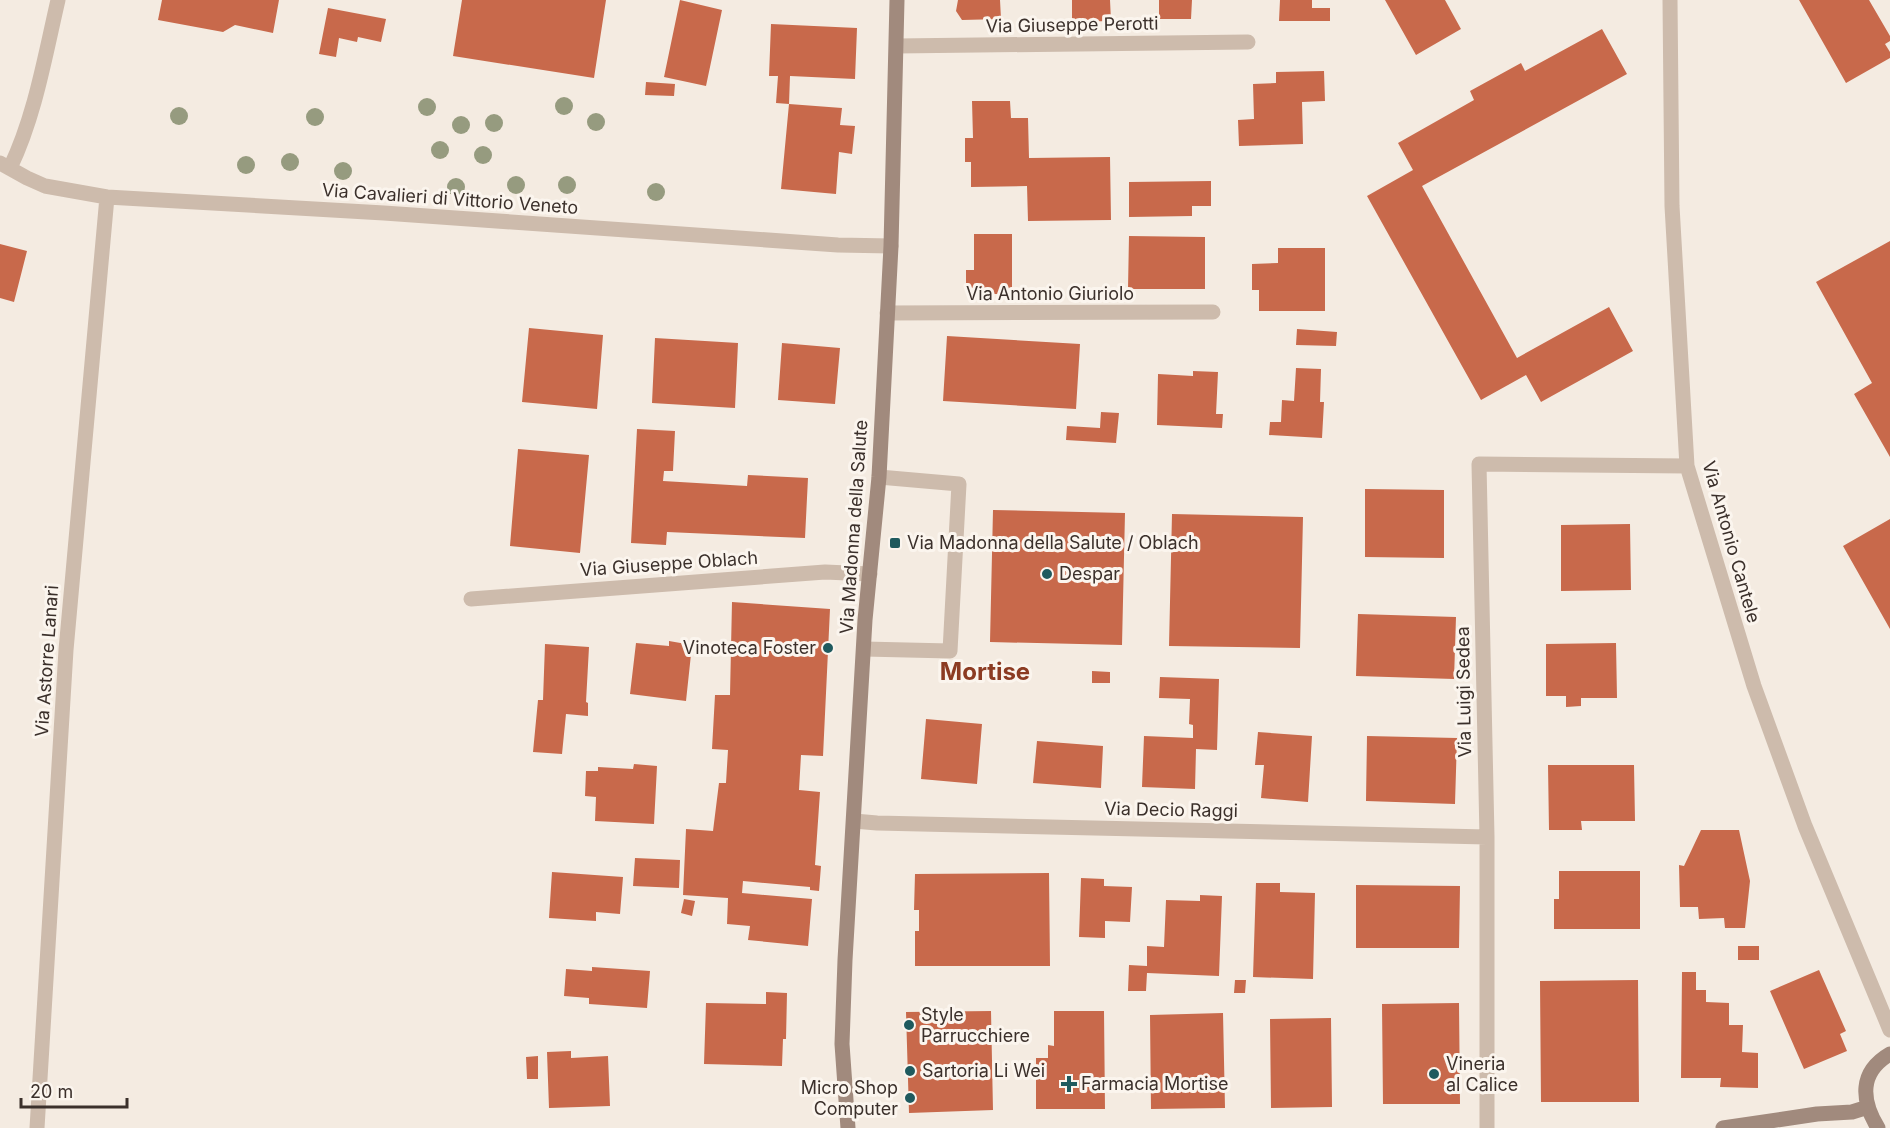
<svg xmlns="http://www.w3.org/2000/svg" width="1890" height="1128" viewBox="0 0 1890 1128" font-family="Inter,sans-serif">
<rect width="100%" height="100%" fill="#f4ebe1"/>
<!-- building -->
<path fill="#c8694b" d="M 162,0 L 279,0 L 273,33 L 235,25 L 223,32 L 158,20 Z
M 462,0 L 606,0 L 594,78 L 453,56 Z
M 680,0 L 722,10 L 706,86 L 664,77 Z
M 958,0 L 1000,0 L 1001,19 L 962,20 L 956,11 Z
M 1072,0 L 1110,0 L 1111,21 L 1072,22 Z
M 1159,0 L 1192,0 L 1191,19 L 1159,19 Z
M 1280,0 L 1312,0 L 1312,8 L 1330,8 L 1330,21 L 1279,21 Z
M 1385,0 L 1445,0 L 1461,29 L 1416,55 Z
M 1799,0 L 1869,0 L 1890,36 L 1890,41 L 1885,44 L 1890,52 L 1890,58 L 1846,83 Z
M 328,8 L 386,19 L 381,42 L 358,37 L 357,42 L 339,38 L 336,57 L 319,54 Z
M 771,24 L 857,28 L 855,79 L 790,76 L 789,104 L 842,108 L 840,125 L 855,126 L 852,154 L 839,152 L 836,194 L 781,189 L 789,104 L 776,103 L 778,76 L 769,76 Z
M 1602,29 L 1627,74 L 1422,186 L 1517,358 L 1609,307 L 1633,351 L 1541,402 L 1526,375 L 1481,400 L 1367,196 L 1413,170 L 1398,143 L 1474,100 L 1470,91 L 1521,63 L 1525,71 Z
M 1324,71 L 1325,101 L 1302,102 L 1303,144 L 1239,146 L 1238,120 L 1254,119 L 1253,84 L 1276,83 L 1276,72 Z
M 646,82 L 675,84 L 674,96 L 645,95 Z
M 972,101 L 1010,101 L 1011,118 L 1028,118 L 1029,158 L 1110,157 L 1111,220 L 1028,221 L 1027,186 L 971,187 L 971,162 L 965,162 L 965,138 L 973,138 Z
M 1211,181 L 1211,206 L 1192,206 L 1192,216 L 1129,217 L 1129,182 Z
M 974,234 L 1012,234 L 1012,294 L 966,294 L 966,270 L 974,270 Z
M 1129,236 L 1205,237 L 1205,289 L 1128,289 Z
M 1890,241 L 1890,457 L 1854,394 L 1872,383 L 1816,282 Z
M 0,244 L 27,251 L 14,302 L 0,298 Z
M 1278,248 L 1325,248 L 1325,311 L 1259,311 L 1259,290 L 1252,290 L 1252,264 L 1278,263 Z
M 529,328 L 603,335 L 597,409 L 522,402 Z
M 1297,329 L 1337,332 L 1336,346 L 1296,345 Z
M 947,336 L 1080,344 L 1076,409 L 943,401 Z
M 655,338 L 738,343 L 735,408 L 652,403 Z
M 782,343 L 840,348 L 835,404 L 778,400 Z
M 1296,368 L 1321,369 L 1320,402 L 1324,402 L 1322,438 L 1269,435 L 1270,422 L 1281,422 L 1282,400 L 1294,401 Z
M 1193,371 L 1218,372 L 1216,414 L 1223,414 L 1222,428 L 1157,425 L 1158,374 L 1193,376 Z
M 1101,412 L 1119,413 L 1116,443 L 1066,440 L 1067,426 L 1100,428 Z
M 637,429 L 675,431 L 673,471 L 664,471 L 663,481 L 747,486 L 748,475 L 808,478 L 805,538 L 667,532 L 666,545 L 631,543 Z
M 518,449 L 589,455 L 580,553 L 510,546 Z
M 1365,489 L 1444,490 L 1444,558 L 1365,557 Z
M 993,510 L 1125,513 L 1122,645 L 990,642 Z
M 1172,514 L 1303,517 L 1300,648 L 1169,646 Z
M 1890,519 L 1890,629 L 1843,546 Z
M 1630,524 L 1631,590 L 1561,591 L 1561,525 Z
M 732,602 L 830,609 L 823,756 L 801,755 L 799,790 L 820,792 L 815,865 L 821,866 L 819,891 L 810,890 L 810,887 L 743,881 L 742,893 L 812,899 L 808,946 L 748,940 L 750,926 L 727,924 L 728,898 L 683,895 L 686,829 L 713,831 L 719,783 L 726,783 L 728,750 L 712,749 L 715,695 L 730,695 Z
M 1358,614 L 1456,617 L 1454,679 L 1356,676 Z
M 669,641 L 692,645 L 686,701 L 630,694 L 636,643 L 669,646 Z
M 1616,643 L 1617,698 L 1581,698 L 1581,706 L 1566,707 L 1566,696 L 1546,696 L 1546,644 Z
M 545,644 L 589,647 L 586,702 L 588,703 L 588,716 L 566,714 L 562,754 L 533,752 L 538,700 L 543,700 Z
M 1092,671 L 1110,672 L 1110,683 L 1092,683 Z
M 1160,677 L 1219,679 L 1217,750 L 1196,749 L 1195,789 L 1142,787 L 1144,736 L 1193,738 L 1193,725 L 1189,724 L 1190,699 L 1159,698 Z
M 926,719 L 982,724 L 977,784 L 921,779 Z
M 1258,732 L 1312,736 L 1308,802 L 1261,798 L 1264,765 L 1255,765 Z
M 1367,736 L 1457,738 L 1455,804 L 1366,801 Z
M 1037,741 L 1103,746 L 1101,788 L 1033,783 Z
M 634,764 L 657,766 L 654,824 L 595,821 L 596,797 L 585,796 L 586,771 L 598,771 L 598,767 L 633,769 Z
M 1548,765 L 1634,765 L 1635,821 L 1581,821 L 1582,830 L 1549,830 Z
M 1701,830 L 1739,830 L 1750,881 L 1745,928 L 1725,928 L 1724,918 L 1699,919 L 1698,907 L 1680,907 L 1679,865 L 1684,866 Z
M 635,858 L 680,860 L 679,888 L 633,886 Z
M 1559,871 L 1640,871 L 1640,929 L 1554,929 L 1554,899 L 1559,899 Z
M 552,872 L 623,877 L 620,914 L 596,912 L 596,921 L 549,918 Z
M 1049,873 L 1050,966 L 915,966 L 915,931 L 919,931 L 919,910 L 914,910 L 915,874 Z
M 1081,878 L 1104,879 L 1104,886 L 1132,887 L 1130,922 L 1105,921 L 1105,938 L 1079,937 Z
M 1256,883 L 1280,883 L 1280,892 L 1315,893 L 1313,979 L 1253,977 Z
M 1356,885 L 1460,886 L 1459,948 L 1356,948 Z
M 1200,895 L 1222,896 L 1219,976 L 1147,973 L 1146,991 L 1128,991 L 1129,965 L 1147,966 L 1147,946 L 1164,947 L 1166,900 L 1200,901 Z
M 684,899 L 695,901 L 692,916 L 681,913 Z
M 1738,946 L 1759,946 L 1759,960 L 1738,960 Z
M 592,967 L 650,971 L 647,1008 L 589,1004 L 589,998 L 564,996 L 566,969 L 592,971 Z
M 1819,970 L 1846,1031 L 1840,1034 L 1847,1051 L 1804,1069 L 1770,991 Z
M 1682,972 L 1696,972 L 1696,990 L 1706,990 L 1706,1002 L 1729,1003 L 1729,1025 L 1743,1025 L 1742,1052 L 1758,1053 L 1758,1088 L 1720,1087 L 1721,1078 L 1681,1078 Z
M 1235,980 L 1246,980 L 1245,993 L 1234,993 Z
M 1638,980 L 1639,1102 L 1541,1102 L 1540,981 Z
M 766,992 L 787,993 L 786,1039 L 783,1039 L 782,1066 L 704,1064 L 706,1003 L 766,1004 Z
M 1459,1003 L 1460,1104 L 1383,1104 L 1382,1004 Z
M 991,1011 L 993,1110 L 909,1113 L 906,1012 Z
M 1054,1011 L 1104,1011 L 1105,1109 L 1036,1109 L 1036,1058 L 1048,1058 L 1048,1045 L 1054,1046 Z
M 1223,1013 L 1225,1108 L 1151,1109 L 1150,1015 Z
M 1331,1018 L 1332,1107 L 1271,1108 L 1270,1019 Z
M 571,1051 L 571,1058 L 608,1056 L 610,1106 L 549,1108 L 547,1052 Z
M 538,1056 L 538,1079 L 527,1079 L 526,1057 Z"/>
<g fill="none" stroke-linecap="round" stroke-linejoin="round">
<!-- lane -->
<path stroke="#cdbbac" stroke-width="15" d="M 864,649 L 950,651 L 959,484 L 879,477"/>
<!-- street -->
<path stroke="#cdbbac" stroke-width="15" d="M 1670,0 L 1672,206 L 1687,466 L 1754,686 L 1805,826 L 1890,1030
M 897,46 L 1248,42
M 0,163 L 27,178 L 45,186 L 107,197 L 384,213 L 838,245 L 891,246
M 10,168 C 35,116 45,56 58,0
M 887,313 L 1213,312
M 471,599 L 825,572 L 870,574
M 854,821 L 877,823 L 1487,837
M 37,1128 L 66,650 L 107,197
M 1487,1128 L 1487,837 L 1479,464 L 1687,466"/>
<!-- secondary -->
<path stroke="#a18a7d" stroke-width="15" d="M 848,1128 L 842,1044 L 845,960 L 865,620 L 879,477 L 891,246 L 897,0
M 1723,1128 L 1817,1114 L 1852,1112 L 1868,1107
M 1878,1128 C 1861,1100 1859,1072 1890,1054"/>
</g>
<!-- trees -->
<g fill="#969b7f">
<circle cx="564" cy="106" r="9"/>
<circle cx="427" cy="107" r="9"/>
<circle cx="179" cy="116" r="9"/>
<circle cx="315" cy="117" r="9"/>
<circle cx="596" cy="122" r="9"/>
<circle cx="494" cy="123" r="9"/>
<circle cx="461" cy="125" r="9"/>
<circle cx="440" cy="150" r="9"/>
<circle cx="483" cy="155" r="9"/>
<circle cx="290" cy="162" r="9"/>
<circle cx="246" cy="165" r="9"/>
<circle cx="343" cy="171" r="9"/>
<circle cx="516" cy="185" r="9"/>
<circle cx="567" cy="185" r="9"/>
<circle cx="456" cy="187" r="9"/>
<circle cx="656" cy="192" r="9"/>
</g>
<!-- markers -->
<g fill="#1f5a5e" stroke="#fbf5ee" stroke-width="2">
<rect x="889" y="537" width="12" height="12" rx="3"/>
<circle cx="1047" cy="574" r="6"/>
<circle cx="828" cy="648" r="6"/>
<circle cx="909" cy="1025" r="6"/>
<circle cx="910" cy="1071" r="6"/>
<circle cx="1434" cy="1074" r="6"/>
<path d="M1066 1075h6v6h6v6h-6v6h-6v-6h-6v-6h6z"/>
<circle cx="910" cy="1098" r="6"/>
</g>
<g text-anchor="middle" stroke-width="6" stroke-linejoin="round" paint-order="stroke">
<!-- street labels -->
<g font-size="18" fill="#3b302b" stroke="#fbf5ee">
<text transform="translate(1072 25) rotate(-1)" y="6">Via Giuseppe Perotti</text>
<text transform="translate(450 199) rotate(4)" y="6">Via Cavalieri di Vittorio Veneto</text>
<text x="1050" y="300">Via Antonio Giuriolo</text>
<text transform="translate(854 527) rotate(-86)" y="6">Via Madonna della Salute</text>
<text transform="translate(1731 542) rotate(74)" y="6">Via Antonio Cantele</text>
<text transform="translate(669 564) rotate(-4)" y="6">Via Giuseppe Oblach</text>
<text transform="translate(47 661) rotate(-86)" y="6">Via Astorre Lanari</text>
<text transform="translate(1464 692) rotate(-91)" y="6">Via Luigi Sedea</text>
<text transform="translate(1171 810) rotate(1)" y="6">Via Decio Raggi</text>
</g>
<!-- poi labels -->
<g font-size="18" fill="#3b302b" stroke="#fbf5ee" text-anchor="start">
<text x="907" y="549">Via Madonna della Salute / Oblach</text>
<text x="1059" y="580">Despar</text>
<text x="816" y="654" text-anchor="end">Vinoteca Foster</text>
<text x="921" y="1021">Style<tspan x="921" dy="21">Parrucchiere</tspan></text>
<text x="1446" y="1070">Vineria<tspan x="1446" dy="21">al Calice</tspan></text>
<text x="922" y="1077">Sartoria Li Wei</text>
<text x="1081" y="1090">Farmacia Mortise</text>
<text x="898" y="1094" text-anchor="end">Micro Shop<tspan x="898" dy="21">Computer</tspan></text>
</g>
<!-- district labels -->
<g font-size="24" font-weight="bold" fill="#8c3b22" stroke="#fbf5ee">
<text x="985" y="680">Mortise</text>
</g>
</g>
<!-- scale -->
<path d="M21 1098v9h106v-9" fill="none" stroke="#3b302b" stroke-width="3"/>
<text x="30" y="1098" font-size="18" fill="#3b302b" stroke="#fbf5ee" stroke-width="4.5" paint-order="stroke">20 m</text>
</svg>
